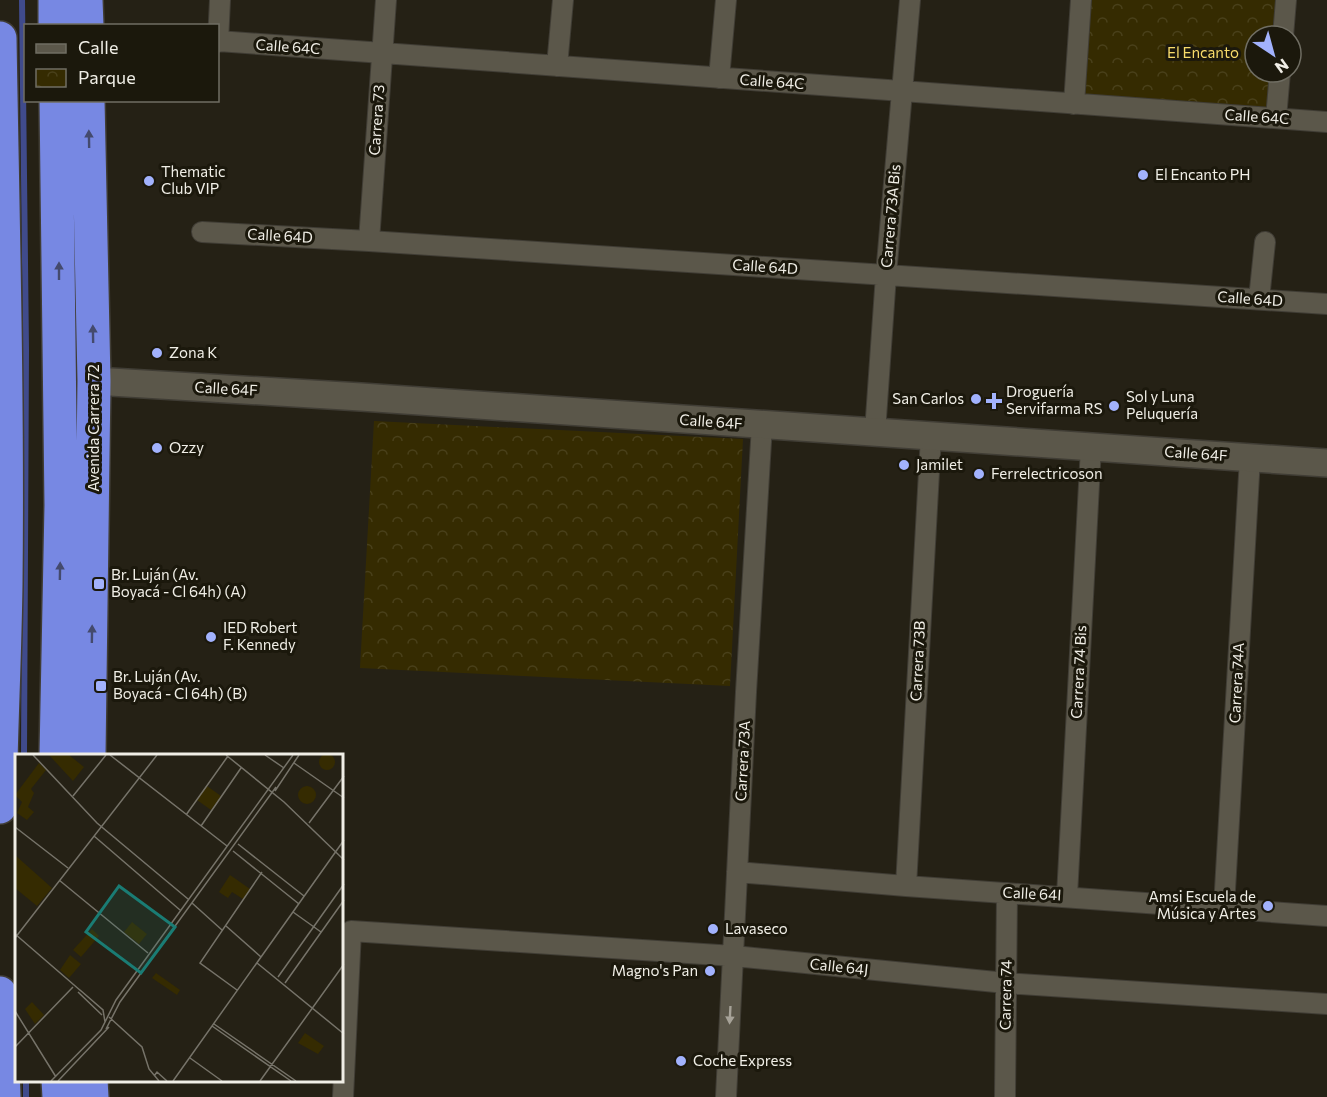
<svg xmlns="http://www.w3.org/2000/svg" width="1327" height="1097" viewBox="0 0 1327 1097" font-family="Commissioner,sans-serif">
<defs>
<pattern id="park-crowns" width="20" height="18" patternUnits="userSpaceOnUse" patternTransform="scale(1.5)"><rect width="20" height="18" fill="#352b01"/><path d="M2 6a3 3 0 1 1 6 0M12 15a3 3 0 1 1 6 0" fill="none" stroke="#49401a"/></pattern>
</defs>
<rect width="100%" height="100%" fill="#252115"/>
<!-- park -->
<path fill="url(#park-crowns)" d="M 1091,0 L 1278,0 L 1275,36 L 1255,36 L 1255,72 L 1272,72 L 1269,110 L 1083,96 Z
M 374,421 L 743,439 L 730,686 L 360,668 Z"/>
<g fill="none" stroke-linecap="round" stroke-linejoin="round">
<!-- stream -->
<path stroke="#404b8c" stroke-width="6" d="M 22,0 L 26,350 L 24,755
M 26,1080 L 26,1097"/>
<!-- street casing -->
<g stroke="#403d35" stroke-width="22">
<path id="street" d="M 1283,36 L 1286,0
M 218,41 L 1327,122
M 218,42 L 220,0
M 557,66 L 563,0
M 719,78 L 726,0
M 1074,104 L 1081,0
M 1276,118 L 1280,72
M 202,232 L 369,241 L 1327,304
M 369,241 L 386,0
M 1259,299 L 1265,242
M 875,432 L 886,275 L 910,0
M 737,872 L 906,886 L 1327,916
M 906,886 L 931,436
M 1067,896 L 1091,447
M 1224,907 L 1250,458
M 343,1097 L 351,931 L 734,956 L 1006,983 L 1327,1004
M 726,1097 L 746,692 L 762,425
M 1005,1097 L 1007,893"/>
</g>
<!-- secondary casing -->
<g stroke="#403d35" stroke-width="30">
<path id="secondary" d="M 94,381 L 361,397 L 1327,463"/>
</g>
<!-- highway casing -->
<g stroke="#403d35" stroke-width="36">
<path id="highway" d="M 55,0 L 55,26
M 86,0 L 87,26
M 0,38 C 3,220 8,402 6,584 C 5,658 1,733 0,807
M 88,100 L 94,381 L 89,755
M 56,755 L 61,505 L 56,100
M 0,993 L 4,1097
M 58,1080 L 59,1097
M 91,1080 L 92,1097"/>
</g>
<!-- street -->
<use href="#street" stroke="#5b574a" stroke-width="20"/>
<!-- secondary -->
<use href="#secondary" stroke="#5b574a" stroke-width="27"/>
<!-- highway -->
<use href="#highway" stroke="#7788e3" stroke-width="33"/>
</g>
<!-- one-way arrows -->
<defs><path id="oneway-solid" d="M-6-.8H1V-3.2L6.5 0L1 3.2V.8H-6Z" transform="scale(1.5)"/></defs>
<g fill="#444a6d">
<use href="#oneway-solid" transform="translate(89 139) rotate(-91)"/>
<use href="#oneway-solid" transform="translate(59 271) rotate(-90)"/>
<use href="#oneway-solid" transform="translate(93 334) rotate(-91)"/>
<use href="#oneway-solid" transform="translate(60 571) rotate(-89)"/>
<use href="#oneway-solid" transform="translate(92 634) rotate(-89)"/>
</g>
<use fill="#a6a298" href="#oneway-solid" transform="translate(730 1015) rotate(93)"/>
<!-- markers -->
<g fill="#a2b2fd" stroke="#1b180c" stroke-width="2">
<circle cx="1143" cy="175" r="6"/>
<circle cx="149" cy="181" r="6"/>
<circle cx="157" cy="353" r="6"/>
<circle cx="976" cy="399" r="6"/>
<path d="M991 392h6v6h6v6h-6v6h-6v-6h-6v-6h6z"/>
<circle cx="1114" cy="406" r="6"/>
<circle cx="157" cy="448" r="6"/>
<circle cx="904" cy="465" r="6"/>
<circle cx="979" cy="474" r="6"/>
<rect x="93" y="578" width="12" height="12" rx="3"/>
<circle cx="211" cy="637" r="6"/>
<rect x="95" y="680" width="12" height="12" rx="3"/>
<circle cx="1268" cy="906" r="6"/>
<circle cx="713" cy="929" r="6"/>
<circle cx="710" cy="971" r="6"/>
<circle cx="681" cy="1061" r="6"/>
</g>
<g text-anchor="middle" stroke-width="6" stroke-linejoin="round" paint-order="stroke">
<!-- street labels -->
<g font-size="15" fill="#f0eee6" stroke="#1b180c">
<text transform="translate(288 47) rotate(4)" y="5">Calle 64C</text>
<text transform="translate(772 82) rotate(4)" y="5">Calle 64C</text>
<text transform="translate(1257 117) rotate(4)" y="5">Calle 64C</text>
<text transform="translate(377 120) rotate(-86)" y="5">Carrera 73</text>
<text transform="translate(891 216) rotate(-85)" y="5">Carrera 73A Bis</text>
<text transform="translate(280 236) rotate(3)" y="5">Calle 64D</text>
<text transform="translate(765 267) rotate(4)" y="5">Calle 64D</text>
<text transform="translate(1250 299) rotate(4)" y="5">Calle 64D</text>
<text transform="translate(226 389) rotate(3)" y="5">Calle 64F</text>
<text transform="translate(711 422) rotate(4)" y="5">Calle 64F</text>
<text transform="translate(94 428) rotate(-90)" y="5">Avenida Carrera 72</text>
<text transform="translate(1196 454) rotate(4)" y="5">Calle 64F</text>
<text transform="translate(918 661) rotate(-87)" y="5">Carrera 73B</text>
<text transform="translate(1079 672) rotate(-87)" y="5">Carrera 74 Bis</text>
<text transform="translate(1237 683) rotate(-87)" y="5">Carrera 74A</text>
<text transform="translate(743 761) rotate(-87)" y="5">Carrera 73A</text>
<text transform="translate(1032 894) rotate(3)" y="5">Calle 64I</text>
<text transform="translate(839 967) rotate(6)" y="5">Calle 64J</text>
<text transform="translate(1006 995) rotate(-89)" y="5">Carrera 74</text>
</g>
<!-- park labels -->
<g font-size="15" fill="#f9dc6a" stroke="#1b180c">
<text x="1203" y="58">El Encanto</text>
</g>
<!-- poi labels -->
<g font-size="15" fill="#f0eee6" stroke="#1b180c" text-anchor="start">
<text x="161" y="177">Thematic<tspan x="161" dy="17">Club VIP</tspan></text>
<text x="1155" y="180">El Encanto PH</text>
<text x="169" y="358">Zona K</text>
<text x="1006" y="397">Droguería<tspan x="1006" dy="17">Servifarma RS</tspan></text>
<text x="1126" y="402">Sol y Luna<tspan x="1126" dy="17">Peluquería</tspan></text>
<text x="964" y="404" text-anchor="end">San Carlos</text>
<text x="169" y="453">Ozzy</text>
<text x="916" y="470">Jamilet</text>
<text x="991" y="479">Ferrelectricoson</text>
<text x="111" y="580">Br. Luján (Av.<tspan x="111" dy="17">Boyacá - Cl 64h) (A)</tspan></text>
<text x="223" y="633">IED Robert<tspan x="223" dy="17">F. Kennedy</tspan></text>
<text x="113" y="682">Br. Luján (Av.<tspan x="113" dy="17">Boyacá - Cl 64h) (B)</tspan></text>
<text x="1256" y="902" text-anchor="end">Amsi Escuela de<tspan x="1256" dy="17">Música y Artes</tspan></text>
<text x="725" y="934">Lavaseco</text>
<text x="698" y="976" text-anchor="end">Magno's Pan</text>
<text x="693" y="1066">Coche Express</text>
</g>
</g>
<!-- overview -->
<g transform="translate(15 754)">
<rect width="328" height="328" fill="#252115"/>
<path d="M304 8a8 8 0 1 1 16 0a8 8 0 1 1-16 0ZM 34,1 L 54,1 L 69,13 L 58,27 ZM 24,9 L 31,16 L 16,35 L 19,39 L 13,53 L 19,58 L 12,66 L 2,59 L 7,48 L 0,41 ZM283 41a9 9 0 1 1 18 0a9 9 0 1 1-18 0ZM 192,32 L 206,42 L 196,56 L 182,46 ZM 0,101 L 37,134 L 22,152 L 0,134 ZM 215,121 L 235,135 L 228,145 L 217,138 L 213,144 L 204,138 ZM 117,168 L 132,180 L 124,190 L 109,178 ZM 77,175 L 84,182 L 66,203 L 58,196 ZM 55,201 L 66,210 L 54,224 L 45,216 ZM 141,219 L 165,236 L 162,241 L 137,224 ZM 17,248 L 29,261 L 20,270 L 10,255 ZM 290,279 L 309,292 L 303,300 L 283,289 Z" fill="#352b01"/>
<path fill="none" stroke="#767369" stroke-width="1.5" d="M 18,1 L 82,69 L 173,145M 95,1 L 212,92M 211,1 L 269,48 L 329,106M 250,1 L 269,14M 279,9 L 329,44M 260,37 L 284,1M 58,42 L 91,1M 171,61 L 213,2M 294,69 L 329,22M 186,72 L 226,14M 0,73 L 53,114M 79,82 L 165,156M 223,90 L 289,142M 218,97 L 284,150M 44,126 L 133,199M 177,149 L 207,176M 278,158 L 306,178M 211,172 L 246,203M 0,180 L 66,237M 0,184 L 142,1M 242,209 L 329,280M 263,223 L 329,130M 270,229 L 329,146M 65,236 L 88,256 L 90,268M 222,236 L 185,209 L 247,118M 63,238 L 87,261M 0,257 L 41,323M 94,263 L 127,293 L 134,315 L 144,327M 199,270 L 281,327M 197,272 L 276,327M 91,275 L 105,248 L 261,33M 0,293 L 58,233M 175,304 L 207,327M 139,322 L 142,318 L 152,327M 36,327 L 86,276 L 101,246 L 278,1M 43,327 L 94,273M 158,327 L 329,86M 245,327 L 329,210"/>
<path fill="#1a7c74" fill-opacity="0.15" stroke="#1a7c74" stroke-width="3" d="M 104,132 L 160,173 L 126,219 L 71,178 Z"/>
<rect width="328" height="328" fill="none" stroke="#f0eee6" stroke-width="3"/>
</g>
<!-- legend -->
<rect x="24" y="24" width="195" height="78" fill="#1b180c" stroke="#706e63" stroke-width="1.5"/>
<rect x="36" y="44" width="30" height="9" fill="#5b574a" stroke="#706e63" stroke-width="1.5"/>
<text x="78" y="54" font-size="18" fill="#f0eee6">Calle</text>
<rect x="36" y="69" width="30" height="18" fill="url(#park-crowns)" stroke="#706e63" stroke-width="1.5"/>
<text x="78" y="84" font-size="18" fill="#f0eee6">Parque</text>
<!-- north arrow -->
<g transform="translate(1273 54) rotate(144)"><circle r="28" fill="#1b180c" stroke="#706e63" stroke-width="1.5"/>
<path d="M0-4.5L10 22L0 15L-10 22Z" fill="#a2b2fd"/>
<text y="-9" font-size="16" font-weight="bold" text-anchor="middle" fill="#f0eee6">N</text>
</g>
</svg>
